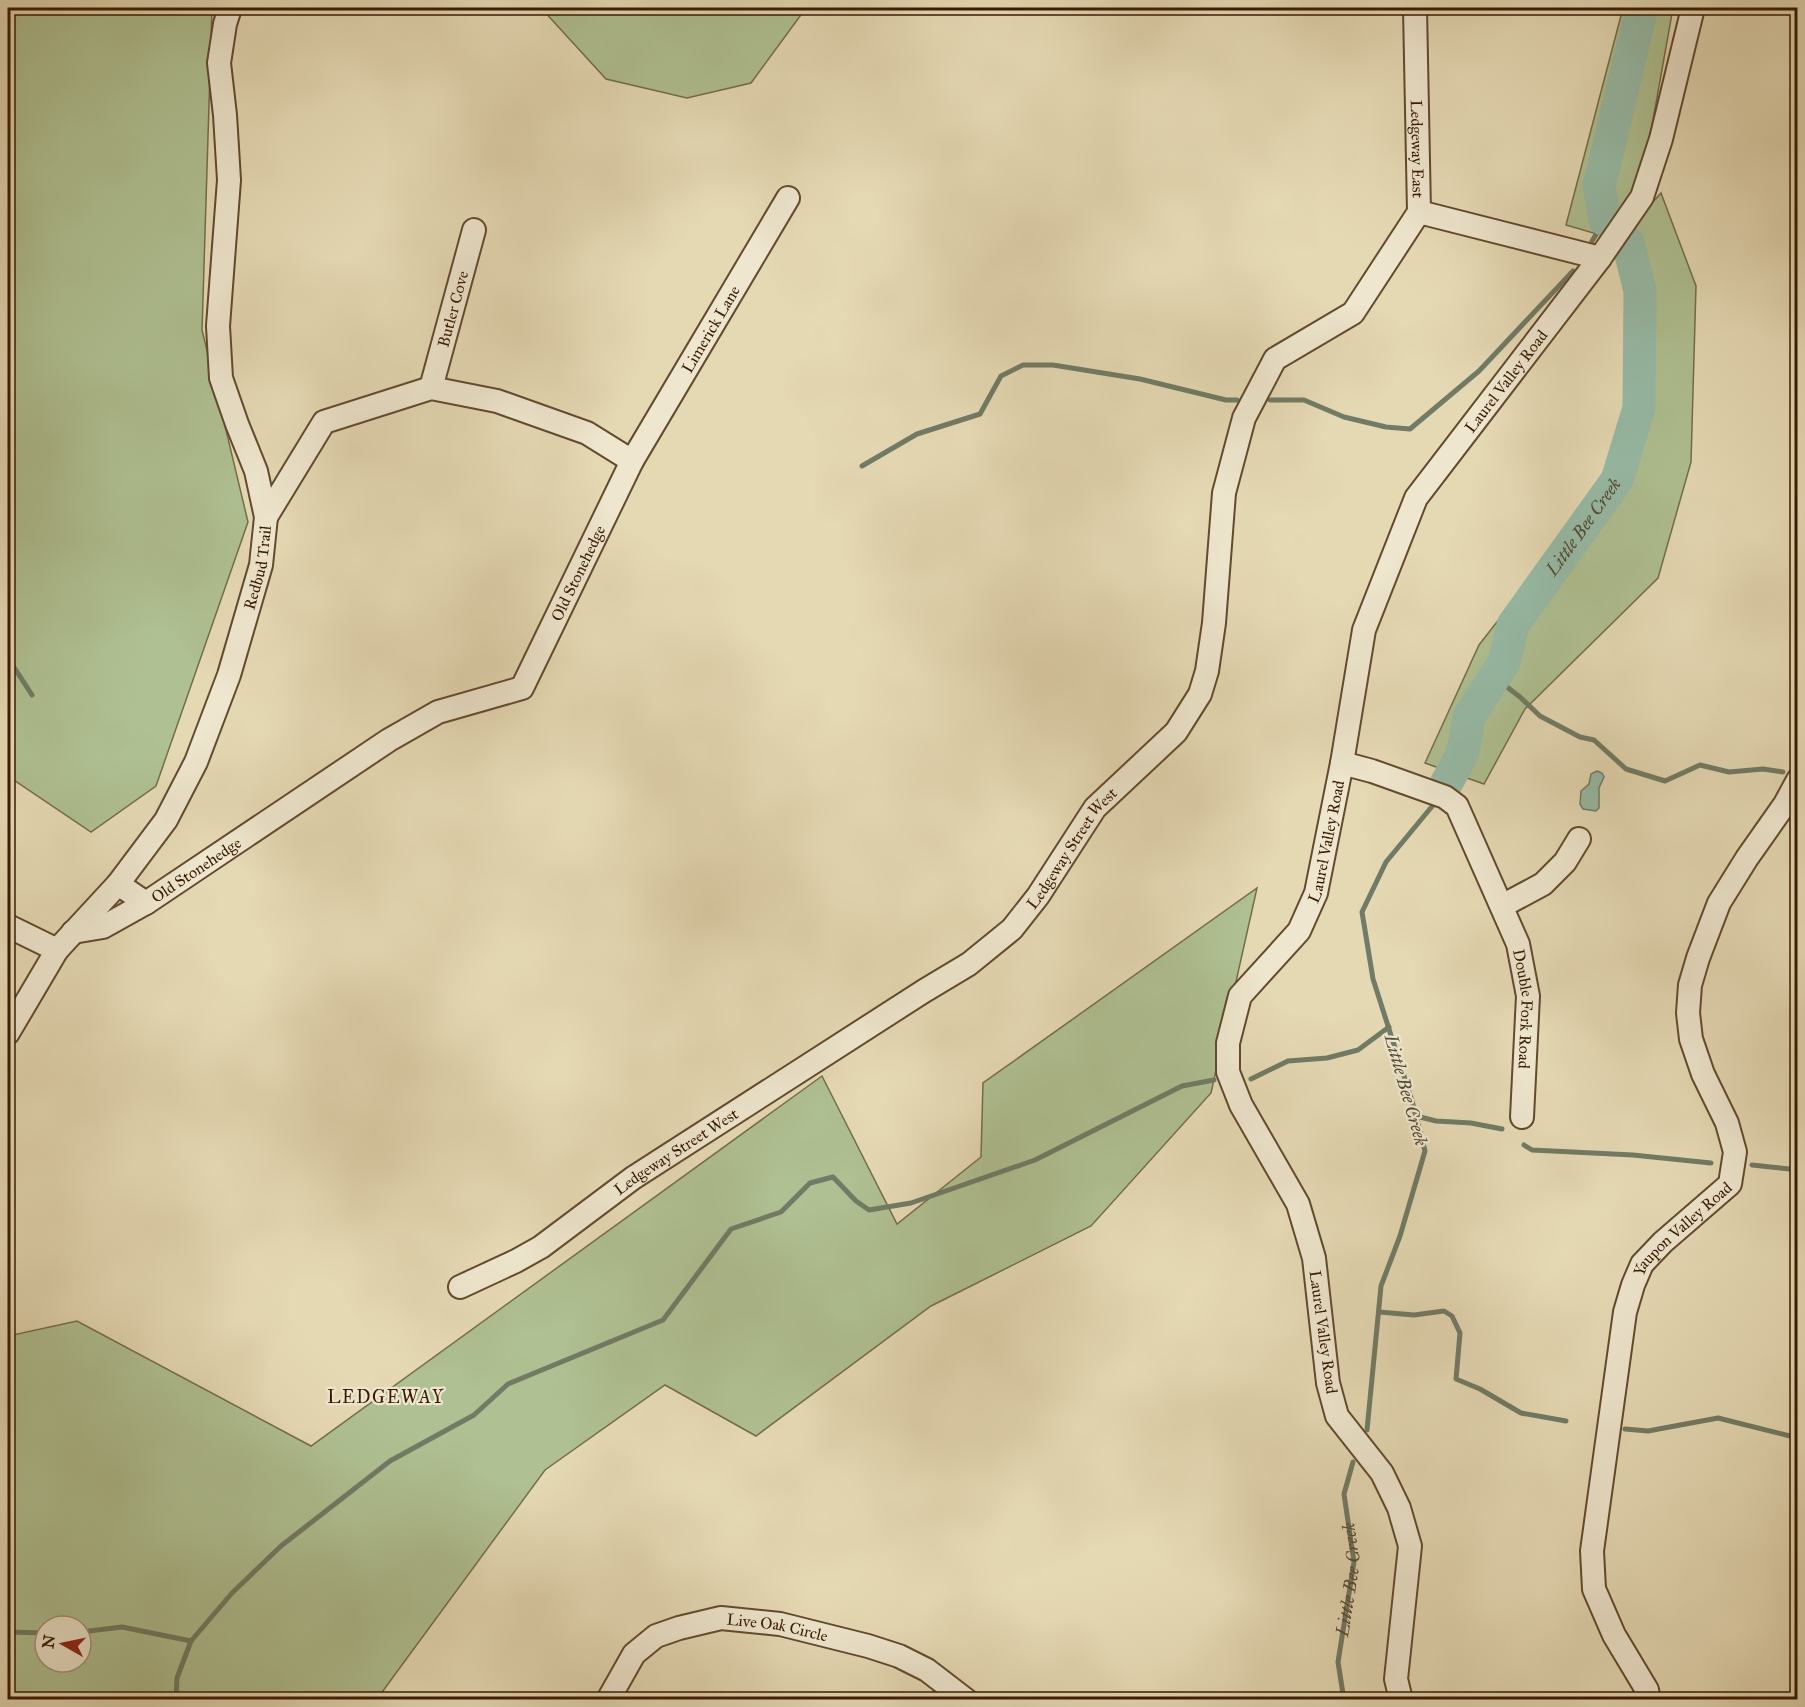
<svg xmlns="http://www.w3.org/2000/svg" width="1805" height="1707" viewBox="0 0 1805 1707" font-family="'IM FELL Great Primer',serif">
<rect width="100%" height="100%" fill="#e5d9b4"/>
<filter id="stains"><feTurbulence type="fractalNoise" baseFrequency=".00333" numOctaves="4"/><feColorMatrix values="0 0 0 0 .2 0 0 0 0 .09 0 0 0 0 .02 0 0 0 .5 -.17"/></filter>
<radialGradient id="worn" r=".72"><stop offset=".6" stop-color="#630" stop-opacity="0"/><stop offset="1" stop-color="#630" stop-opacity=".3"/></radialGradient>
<!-- green -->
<path fill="#afc092" stroke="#746d4a" stroke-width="1.5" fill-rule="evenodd" d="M 8,8 L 212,8 L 202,330 L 248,522 L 156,786 L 91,832 L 8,776 Z
M 542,8 L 806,8 L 751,83 L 687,98 L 606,79 L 542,9 Z
M 1623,8 L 1673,8 L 1641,187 L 1600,235 L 1566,225 Z
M 1661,193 L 1696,286 L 1691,462 L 1658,578 L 1525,709 L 1484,784 L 1425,763 L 1479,645 L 1613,473 L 1631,407 L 1633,254 L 1619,240 Z
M 1257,888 L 1211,1093 L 1091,1226 L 931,1306 L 756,1436 L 665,1385 L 545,1470 L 377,1699 L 8,1699 L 8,1336 L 77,1321 L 311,1446 L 822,1076 L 897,1224 L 981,1157 L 983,1083 ZM 45,1626 L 81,1626 L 81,1662 L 45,1662 Z"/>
<!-- water -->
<path fill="#97bba7" stroke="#717b65" stroke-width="1.5" d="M 1597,771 L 1602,773 L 1604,777 L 1599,788 L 1599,808 L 1596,811 L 1583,809 L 1580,804 L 1581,791 L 1589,784 L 1591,774 Z"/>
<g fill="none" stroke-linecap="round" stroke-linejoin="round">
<!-- stream -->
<g stroke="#717b65" stroke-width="5">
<path d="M 1592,241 L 1605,220"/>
<path d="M 1270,400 L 1304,400 L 1344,417 L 1386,427 L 1410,429 L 1479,371 L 1573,271"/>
<path d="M 862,466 L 917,434 L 980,414 L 1001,376 L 1023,365 L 1053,365 L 1140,379 L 1226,400 L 1237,400"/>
<path d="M 8,658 L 32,695"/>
<path d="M 1494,677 L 1520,697 L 1540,716 L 1580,737 L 1594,740 L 1626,769 L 1665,781 L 1700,765 L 1729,772 L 1763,769 L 1783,772"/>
<path d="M 1251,1079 L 1288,1061 L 1327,1058 L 1358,1050 L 1389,1027"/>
<path d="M 1416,1116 L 1436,1121 L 1471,1123 L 1502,1129"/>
<path d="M 1524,1145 L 1532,1150 L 1633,1155 L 1711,1163"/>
<path d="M 1752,1165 L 1798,1170"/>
<path d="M 1379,1312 L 1414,1315 L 1444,1311 L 1452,1316 L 1460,1333 L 1456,1379 L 1480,1389 L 1521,1413 L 1566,1421"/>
<path d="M 1625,1429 L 1648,1431 L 1718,1418 L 1798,1438"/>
<path d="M 1367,1430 L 1381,1286 L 1400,1236 L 1425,1151 L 1412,1101 L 1373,979 L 1362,912 L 1386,862 L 1434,804"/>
<path d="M 8,1632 L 45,1633"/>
<path d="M 81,1632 L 122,1627 L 191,1641 L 232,1593 L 281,1546 L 390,1461 L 474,1415 L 508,1384 L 663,1320 L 731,1229 L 781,1212 L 810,1183 L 833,1177 L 856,1201 L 869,1210 L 911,1203 L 1035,1160 L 1182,1086 L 1214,1080"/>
<path d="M 176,1700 L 177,1678 L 191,1641"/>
<path id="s1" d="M 1344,1700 L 1338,1662 L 1354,1562 L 1344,1494 L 1353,1462"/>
</g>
<!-- river -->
<g stroke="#97bba7" stroke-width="33">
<path d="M 1605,220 L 1599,186 L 1642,8"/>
<path id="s2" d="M 1445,786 L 1463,752 L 1469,717 L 1504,662 L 1513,625 L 1617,480 L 1639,408 L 1640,291 L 1628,243"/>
</g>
<!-- minor casing -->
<g stroke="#634a2e" stroke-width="26">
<g id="minor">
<path id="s3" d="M 1415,8 L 1419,212"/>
<path d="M 1419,212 L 1600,258"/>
<path id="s4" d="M 431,388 L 474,230"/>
<path d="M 266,517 L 324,422 L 431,388 L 497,401 L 587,433 L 632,461"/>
<path id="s5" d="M 1342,763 L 1372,771 L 1445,797 L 1457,806 L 1518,944 L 1528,996 L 1522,1117"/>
<path id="s6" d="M 118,884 L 146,903 L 389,740 L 438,712 L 522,688 L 632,461 L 788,198"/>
<path d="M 1502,906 L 1543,884 L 1565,862 L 1579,839"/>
<path d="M 8,926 L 57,950"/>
<path d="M 73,932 L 103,927 L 146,903"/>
<path id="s7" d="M 8,1033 L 57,950 L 118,884 L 166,820 L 196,762 L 229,675 L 261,565 L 266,517 L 256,471 L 237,424 L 221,378 L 218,326 L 229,180 L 225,115 L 219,63 L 225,24 L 230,8"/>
<path id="s8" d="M 460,1287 L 516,1261 L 541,1247 L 633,1178 L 924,991 L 969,964 L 1012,929 L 1038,896 L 1095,808 L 1176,732 L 1200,694 L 1207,671 L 1214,623 L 1224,493 L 1244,418 L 1275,359 L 1353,313 L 1419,212"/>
<path id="s9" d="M 608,1700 L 634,1654 L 656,1636 L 679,1628 L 721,1618 L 780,1624 L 868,1646 L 899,1656 L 927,1670 L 966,1700"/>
<path id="s10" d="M 1401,1700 L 1396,1679 L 1410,1546 L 1399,1508 L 1382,1473 L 1337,1416 L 1328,1383 L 1314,1258 L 1298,1204 L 1241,1105 L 1228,1072 L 1228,1043 L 1240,996 L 1299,931 L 1316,893 L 1342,763 L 1364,630 L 1416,498 L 1600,258 L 1642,197 L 1661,139 L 1693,8"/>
<path id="s11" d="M 1649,1700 L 1647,1690 L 1614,1635 L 1594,1589 L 1592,1551 L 1625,1312 L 1633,1285 L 1642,1264 L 1663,1242 L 1730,1184 L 1735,1152 L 1727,1123 L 1703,1074 L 1691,1039 L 1688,1013 L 1690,985 L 1698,958 L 1719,903 L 1747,858 L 1785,804 L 1798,780"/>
</g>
</g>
<!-- minor -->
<use href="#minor" stroke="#eee6ce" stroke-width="22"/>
</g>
<g text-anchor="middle" stroke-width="4.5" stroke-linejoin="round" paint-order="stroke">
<!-- street labels -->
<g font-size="16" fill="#381a02" stroke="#eee6ce">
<text dy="6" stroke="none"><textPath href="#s3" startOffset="141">Ledgeway East</textPath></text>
<text dy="6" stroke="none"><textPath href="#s4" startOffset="82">Butler Cove</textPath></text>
<text dy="6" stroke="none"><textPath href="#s6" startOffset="876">Limerick Lane</textPath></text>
<text dy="6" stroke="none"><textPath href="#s10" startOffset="1436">Laurel Valley Road</textPath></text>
<text dy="6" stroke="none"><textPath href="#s7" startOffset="536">Redbud Trail</textPath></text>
<text dy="6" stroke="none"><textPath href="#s6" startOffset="598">Old Stonehedge</textPath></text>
<text dy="6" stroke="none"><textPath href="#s10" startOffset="932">Laurel Valley Road</textPath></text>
<text dy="6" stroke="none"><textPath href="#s8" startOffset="760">Ledgeway Street West</textPath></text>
<text dy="6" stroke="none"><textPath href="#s6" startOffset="94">Old Stonehedge</textPath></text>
<text dy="6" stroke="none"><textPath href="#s5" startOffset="340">Double Fork Road</textPath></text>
<text dy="6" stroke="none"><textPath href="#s8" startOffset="256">Ledgeway Street West</textPath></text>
<text dy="6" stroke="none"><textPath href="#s11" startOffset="508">Yaupon Valley Road</textPath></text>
<text transform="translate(1324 1332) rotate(82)" y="6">Laurel Valley Road</text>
<text dy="6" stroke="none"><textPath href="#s9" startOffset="206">Live Oak Circle</textPath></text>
</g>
<!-- water labels -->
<g font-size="18" font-style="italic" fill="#544a34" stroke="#eee6ce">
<text dy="6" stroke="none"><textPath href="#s2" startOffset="298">Little Bee Creek</textPath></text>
<text transform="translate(1406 1090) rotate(74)" y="6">Little Bee Creek</text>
<text dy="6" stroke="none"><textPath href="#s1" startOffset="122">Little Bee Creek</textPath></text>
</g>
<!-- neighbourhood labels -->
<g font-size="18" letter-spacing="1.5" fill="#381a02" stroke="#eee6ce">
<text x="386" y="1403">LEDGEWAY</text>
</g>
</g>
<!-- margin -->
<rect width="1805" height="1707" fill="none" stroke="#e5d9b4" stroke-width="30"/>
<rect x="9" y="9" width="1787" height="1689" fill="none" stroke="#381a02" stroke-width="3"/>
<rect x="15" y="15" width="1775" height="1677" fill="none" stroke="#381a02" stroke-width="1.5"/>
<!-- north arrow -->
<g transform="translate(63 1644) rotate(279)"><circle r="28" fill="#eee6ce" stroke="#a5947c" stroke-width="1.5"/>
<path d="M0-4.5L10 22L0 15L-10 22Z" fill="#8f2418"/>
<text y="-9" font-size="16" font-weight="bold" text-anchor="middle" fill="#381a02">N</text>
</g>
<rect width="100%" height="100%" filter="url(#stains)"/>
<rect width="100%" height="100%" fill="url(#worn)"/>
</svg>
